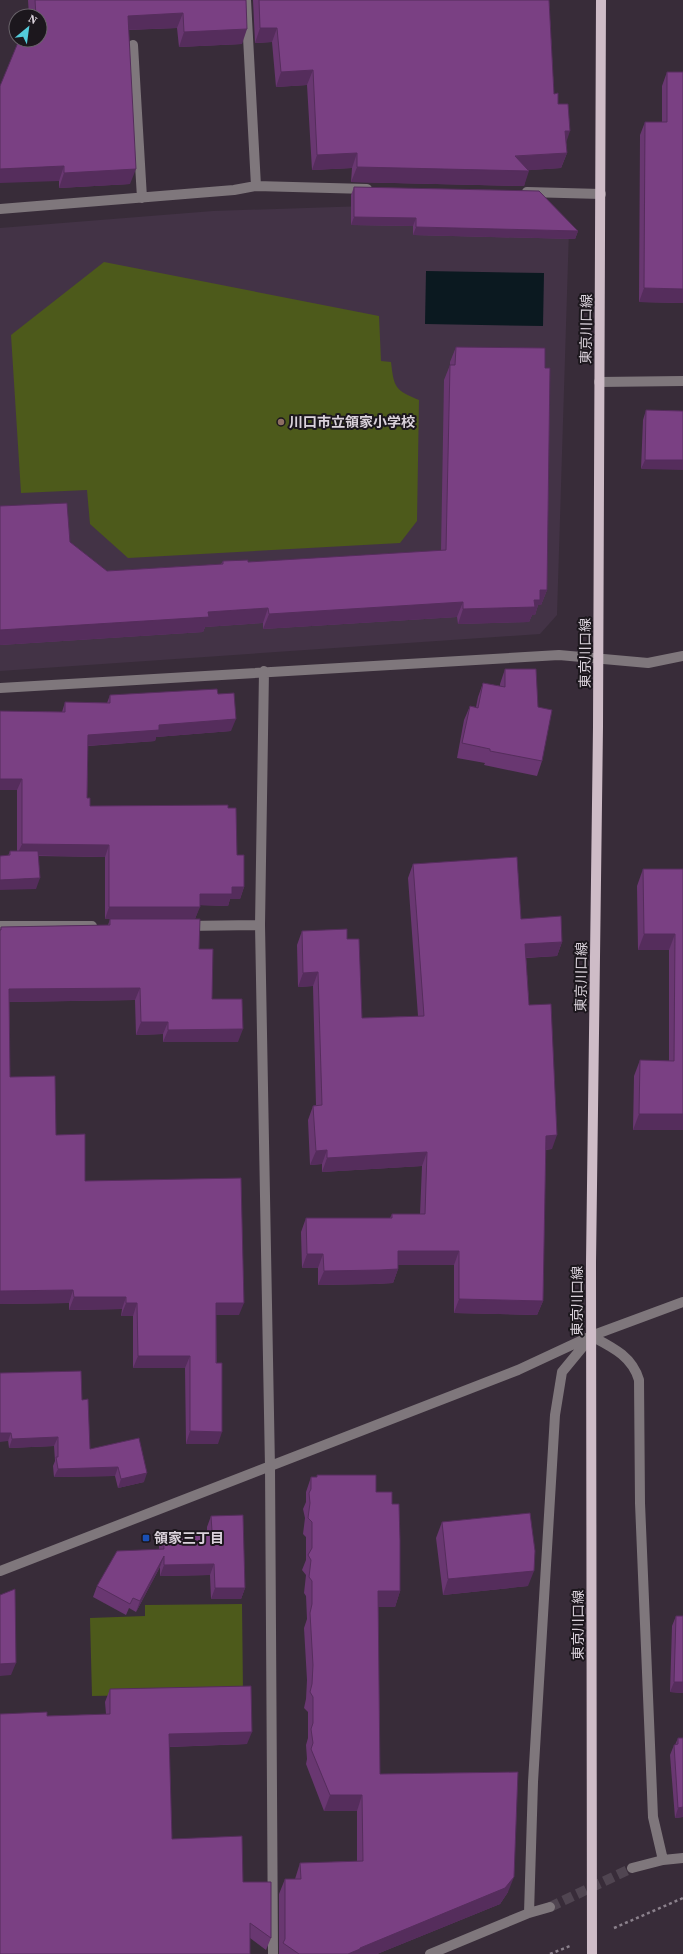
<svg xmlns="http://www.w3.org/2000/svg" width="683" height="1954" viewBox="0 0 683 1954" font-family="'Source Serif 4','Noto Sans JP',serif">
<rect width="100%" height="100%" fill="#382c39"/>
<!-- built -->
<path fill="#433346" d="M 396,205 L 569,229 L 557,615 L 540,634 L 0,671 L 0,228 L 213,211 Z"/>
<!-- green -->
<path fill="#4d5a1b" d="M 104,262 L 379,316 L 381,361 L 391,362 C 394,388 395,390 419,400 L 417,521 L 400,543 L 128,558 L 90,524 L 87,490 L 21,493 L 11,335 Z
M 242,1604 L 243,1693 L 92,1696 L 90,1618 L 145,1616 L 145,1605 Z"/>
<!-- water -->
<path fill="#0b1920" d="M 426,271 L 544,273 L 543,326 L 425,324 Z"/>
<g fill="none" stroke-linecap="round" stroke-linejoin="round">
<!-- minor-tunnel -->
<path stroke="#504551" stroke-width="10" stroke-dasharray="10 5" stroke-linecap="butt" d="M 550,1907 L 632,1868"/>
<!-- path -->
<path stroke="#8b818c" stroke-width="2.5" stroke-dasharray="3 3" stroke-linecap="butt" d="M 614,1928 L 683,1898
M 550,1954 L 570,1946"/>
<!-- minor -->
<path stroke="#7f777c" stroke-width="10" d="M 246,0 L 256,186
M 133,45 L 142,198
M 527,192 L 601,194
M 0,209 L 234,190 L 256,186 L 367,189
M 599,382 L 683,381
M 264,671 L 260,925 L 270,1467 L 273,1954
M 0,688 L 559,655 L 648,663 L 683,656
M 0,926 L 92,926
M 186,926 L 260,925
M 591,1336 C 612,1347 632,1356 639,1380 L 640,1503 L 653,1817 L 663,1860
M 0,1571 L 518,1370 L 591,1336 L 683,1302
M 632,1868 L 663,1860 L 683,1858
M 529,1913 L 533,1782 L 555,1415 L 562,1372 L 590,1338
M 430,1954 L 529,1913 L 550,1907"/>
<!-- major -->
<path stroke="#cebcc7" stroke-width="10" d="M 592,1954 L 591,1263 L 598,727 L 601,0"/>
</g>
<!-- wall -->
<path fill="#693771" d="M 28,0 L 246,0 L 242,44 L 179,47 L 177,28 L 128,30 L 130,184 L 59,188 L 59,181 L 19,40 L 40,40 L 40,16 L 29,16 Z
M 253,0 L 549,0 L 554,94 L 558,104 L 566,142 L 567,153 L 561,168 L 528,170 L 524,186 L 351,182 L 352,168 L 312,170 L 307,85 L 276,87 L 272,42 L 255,43 Z
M 667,72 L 683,303 L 639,302 L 640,135 L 645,122 L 662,122 L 662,86 Z
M 354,187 L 578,231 L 575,239 L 413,235 L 413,226 L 351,225 L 351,195 Z
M 456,347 L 545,368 L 547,590 L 541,605 L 538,605 L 535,615 L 532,615 L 529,622 L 458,624 L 457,617 L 263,629 L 263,623 L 205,627 L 203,632 L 0,645 L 70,542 L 107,571 L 221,564 L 223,561 L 248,562 L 441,551 L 444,380 L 450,365 L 450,362 Z
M 646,410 L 683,411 L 641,469 L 643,420 Z
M 505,669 L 538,707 L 542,761 L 537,776 L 484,765 L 485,763 L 457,758 L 464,720 L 470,706 L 476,707 L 478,697 L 483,683 L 500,686 L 500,684 Z
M 218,694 L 231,731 L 156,737 L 155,741 L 88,746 L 87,798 L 90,806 L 228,808 L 237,855 L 244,887 L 240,899 L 230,899 L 228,906 L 200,905 L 195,919 L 105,919 L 105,857 L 38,856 L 36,889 L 8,856 L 10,851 L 17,851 L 17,790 L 0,790 L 0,711 L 62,712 L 65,702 L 107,703 L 110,695 Z
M 413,864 L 521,919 L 562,942 L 557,956 L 526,958 L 529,1005 L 552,1149 L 545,1150 L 543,1301 L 537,1315 L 454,1313 L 454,1265 L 398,1265 L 398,1269 L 393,1283 L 375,1284 L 318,1285 L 318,1268 L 302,1268 L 301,1232 L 306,1218 L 390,1218 L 392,1214 L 420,1214 L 422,1166 L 322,1172 L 322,1164 L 310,1165 L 308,1120 L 313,1106 L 316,1105 L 313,986 L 298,987 L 297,945 L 302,931 L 347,939 L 362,1018 L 418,1016 L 408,878 Z
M 643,869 L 683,869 L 683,1130 L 633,1130 L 634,1076 L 640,1060 L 669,1061 L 669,950 L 638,950 L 637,886 Z
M 110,919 L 199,949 L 212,999 L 238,1042 L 163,1042 L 163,1034 L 136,1035 L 135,1000 L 9,1002 L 10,1077 L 56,1135 L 85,1181 L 239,1315 L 216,1315 L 218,1444 L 186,1444 L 185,1368 L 133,1368 L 133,1316 L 121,1316 L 122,1309 L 69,1310 L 69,1303 L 0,1304 L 0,930 L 1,927 L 108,925 Z
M 0,1373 L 82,1400 L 90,1449 L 144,1482 L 118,1488 L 115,1476 L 54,1477 L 53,1466 L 55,1461 L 54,1446 L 9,1448 Z
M 317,1475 L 376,1492 L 392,1504 L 400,1591 L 395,1607 L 378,1607 L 380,1774 L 508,1892 L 500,1904 L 377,1954 L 279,1954 L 279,1894 L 285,1879 L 295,1879 L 300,1863 L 357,1861 L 357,1811 L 324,1811 L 306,1764 L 307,1759 L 306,1745 L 308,1738 L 308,1712 L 304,1708 L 306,1699 L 307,1680 L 304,1628 L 307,1619 L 306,1596 L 304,1593 L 306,1575 L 302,1570 L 306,1560 L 306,1537 L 303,1534 L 305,1518 L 303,1509 L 306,1502 L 306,1492 L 311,1477 L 317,1477 Z
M 211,1516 L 245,1588 L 241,1599 L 211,1599 L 210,1575 L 160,1576 L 160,1567 L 136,1612 L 129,1608 L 126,1615 L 93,1597 L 97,1586 L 159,1549 L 159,1542 L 163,1532 L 207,1531 L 207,1527 Z
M 442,1522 L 528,1586 L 443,1595 L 436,1538 Z
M 676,1616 L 683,1693 L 670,1692 L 672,1626 Z
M 110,1689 L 247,1744 L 169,1747 L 172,1839 L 243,1882 L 271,1938 L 266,1950 L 250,1938 L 47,1716 L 106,1714 L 105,1702 Z
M 678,1738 L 683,1738 L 683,1817 L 675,1818 L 670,1755 L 674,1745 L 675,1745 Z"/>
<!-- shaded-wall -->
<path fill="#552d5c" d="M 183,13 L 177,28 L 122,30 L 128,16 Z
M 260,28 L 277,28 L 272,42 L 255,43 Z
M 247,29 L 242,44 L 179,47 L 184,32 Z
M 313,70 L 307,85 L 276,87 L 281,72 Z
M 565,131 L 570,131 L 565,146 Z
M 357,153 L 352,168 L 312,170 L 317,155 Z
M 567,153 L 561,168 L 518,171 L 529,171 L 524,186 L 351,182 L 357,167 Z
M 64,166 L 59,181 L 0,183 L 0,169 Z
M 136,169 L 130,184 L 59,188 L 64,173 Z
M 354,217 L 416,218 L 413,226 L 351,225 Z
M 416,227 L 578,231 L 575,239 L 413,235 Z
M 644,288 L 683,289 L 683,303 L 639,302 Z
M 645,460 L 683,460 L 683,470 L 641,469 Z
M 540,590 L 547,590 L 541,605 L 538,605 L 535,615 L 532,615 L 529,622 L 458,624 L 463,609 L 534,600 Z
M 463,602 L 457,617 L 263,629 L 269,614 Z
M 268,608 L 263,623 L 205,627 L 203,632 L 0,645 L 0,630 L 208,612 Z
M 236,719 L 231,731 L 156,737 L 155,741 L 84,746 L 88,735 L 159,725 Z
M 0,779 L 22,779 L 17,790 L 0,790 Z
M 22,844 L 109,845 L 105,857 L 17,855 Z
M 40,878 L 36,889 L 0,890 L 0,880 Z
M 232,887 L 244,887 L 240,899 L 230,899 L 228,906 L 195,905 L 200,894 Z
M 109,907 L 200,907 L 195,919 L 105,919 Z
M 644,934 L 675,934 L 669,950 L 638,950 Z
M 562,942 L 557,956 L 520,958 L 525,944 Z
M 318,972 L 313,986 L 298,987 L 303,973 Z
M 140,988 L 135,1000 L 4,1002 L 9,989 Z
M 141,1022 L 168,1022 L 163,1034 L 136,1035 Z
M 243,1029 L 238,1042 L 163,1042 L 168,1030 Z
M 639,1114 L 683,1114 L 683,1130 L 633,1130 Z
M 557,1135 L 552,1149 L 540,1150 L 546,1136 Z
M 327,1150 L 322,1164 L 310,1165 L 316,1151 Z
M 427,1152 L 422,1166 L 322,1172 L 327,1158 Z
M 398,1251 L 459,1251 L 454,1265 L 393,1265 Z
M 307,1254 L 323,1254 L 318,1268 L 302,1268 Z
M 398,1269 L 393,1283 L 375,1284 L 318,1285 L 324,1271 Z
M 73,1290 L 69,1303 L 0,1304 L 0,1291 Z
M 74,1297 L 126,1297 L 122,1309 L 69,1310 Z
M 459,1299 L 543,1301 L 537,1315 L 454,1313 Z
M 126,1303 L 137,1303 L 133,1316 L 121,1316 Z
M 216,1303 L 244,1303 L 239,1315 L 212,1315 Z
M 138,1356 L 190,1356 L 185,1368 L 133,1368 Z
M 190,1431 L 222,1432 L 218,1444 L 186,1444 Z
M 0,1433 L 11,1433 L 8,1441 L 0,1442 Z
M 58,1437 L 54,1446 L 9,1448 L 12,1439 Z
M 118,1467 L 115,1476 L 54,1477 L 58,1469 Z
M 147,1473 L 144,1482 L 118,1488 L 121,1479 Z
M 164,1556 L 160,1567 L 136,1612 L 140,1601 Z
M 214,1564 L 210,1575 L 160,1576 L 164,1565 Z
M 534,1571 L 528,1586 L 443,1595 L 448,1579 Z
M 215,1588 L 245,1588 L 241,1599 L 211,1599 Z
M 378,1591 L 400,1591 L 395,1607 L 372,1607 Z
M 16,1663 L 11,1675 L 0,1676 L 0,1664 Z
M 674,1682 L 683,1682 L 683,1693 L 670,1692 Z
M 252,1732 L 247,1744 L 164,1747 L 169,1734 Z
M 330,1795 L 362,1795 L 357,1811 L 324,1811 Z
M 683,1807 L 683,1817 L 675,1818 L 678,1808 Z
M 514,1877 L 508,1892 L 500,1904 L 377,1954 L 348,1954 Z"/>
<!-- building -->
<path fill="#7a4083" stroke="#552d5c" d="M 35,0 L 246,0 L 247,29 L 184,32 L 183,13 L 128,16 L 136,169 L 64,173 L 64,166 L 0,169 L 0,86 L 19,40 L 31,40 L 38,43 L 38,40 L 40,40 L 40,16 L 36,16 Z
M 259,0 L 549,0 L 554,94 L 558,93 L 558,104 L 568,104 L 570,131 L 565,131 L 567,153 L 515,156 L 529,171 L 357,167 L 357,153 L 317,155 L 313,70 L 281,72 L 277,28 L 260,28 Z
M 667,72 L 683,72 L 683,289 L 644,288 L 645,122 L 667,122 Z
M 354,187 L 539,191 L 578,231 L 416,227 L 416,218 L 354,217 Z
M 456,347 L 545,348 L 545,368 L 550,368 L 547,590 L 540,590 L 540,600 L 534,600 L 535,607 L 463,609 L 463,602 L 269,614 L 268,608 L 208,612 L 209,617 L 0,630 L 0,506 L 67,503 L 70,542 L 107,571 L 223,564 L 223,561 L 248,560 L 248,562 L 446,550 L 450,365 L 455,365 Z
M 646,410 L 683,411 L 683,460 L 645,460 Z
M 505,669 L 536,669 L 538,707 L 552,710 L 542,761 L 490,751 L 490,749 L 462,743 L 470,706 L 478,708 L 483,683 L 505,687 Z
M 217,689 L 218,694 L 234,693 L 236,719 L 159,725 L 159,730 L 88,735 L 87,798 L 90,798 L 90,806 L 228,805 L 228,808 L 236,808 L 237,855 L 244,855 L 244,887 L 232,887 L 232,894 L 200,894 L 200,907 L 109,907 L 109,845 L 22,844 L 22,779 L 0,779 L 0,711 L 65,712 L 65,702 L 110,703 L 110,695 Z
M 10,851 L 38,851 L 40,878 L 0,880 L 0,856 L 10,855 Z
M 517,857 L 521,919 L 561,916 L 562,942 L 525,944 L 529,1005 L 551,1004 L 557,1135 L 546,1136 L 543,1301 L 459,1299 L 459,1251 L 398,1251 L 398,1269 L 380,1270 L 324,1271 L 323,1254 L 307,1254 L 306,1218 L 392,1218 L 392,1214 L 425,1214 L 427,1152 L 327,1158 L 327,1150 L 316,1151 L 313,1106 L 322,1105 L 318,972 L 303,973 L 302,931 L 347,929 L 347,939 L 359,939 L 362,1018 L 424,1016 L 413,864 Z
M 643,869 L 683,869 L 683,1114 L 639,1114 L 640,1060 L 674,1061 L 675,934 L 644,934 Z
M 110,919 L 200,919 L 199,949 L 213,949 L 212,999 L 242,999 L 243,1029 L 168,1030 L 168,1022 L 141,1022 L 140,988 L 9,989 L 10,1077 L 55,1076 L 56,1135 L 85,1134 L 85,1181 L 241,1178 L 244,1303 L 216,1303 L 216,1363 L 222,1363 L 222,1432 L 190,1431 L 190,1356 L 138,1356 L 137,1303 L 126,1303 L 126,1297 L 74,1297 L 73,1290 L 0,1291 L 0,930 L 1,930 L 1,927 L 110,925 Z
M 81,1371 L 82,1400 L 88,1399 L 90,1449 L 139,1438 L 147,1473 L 121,1479 L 118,1467 L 58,1469 L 56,1457 L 58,1457 L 58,1437 L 12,1439 L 11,1433 L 0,1433 L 0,1373 Z
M 317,1475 L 376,1475 L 376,1492 L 392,1492 L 392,1504 L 399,1504 L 400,1540 L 400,1591 L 378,1591 L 380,1774 L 518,1772 L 514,1877 L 505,1888 L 360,1948 L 360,1949 L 348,1954 L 299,1954 L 283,1943 L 285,1939 L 285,1879 L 301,1879 L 300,1863 L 363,1861 L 362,1795 L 330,1795 L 311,1749 L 313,1743 L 311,1729 L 313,1723 L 313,1697 L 310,1692 L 312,1684 L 313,1665 L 310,1613 L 312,1604 L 312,1581 L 309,1577 L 311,1560 L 308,1555 L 312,1548 L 312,1522 L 308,1518 L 310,1503 L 309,1493 L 311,1489 L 311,1477 L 317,1477 Z
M 530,1513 L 535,1551 L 534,1571 L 448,1579 L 442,1522 Z
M 243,1515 L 245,1588 L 215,1588 L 214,1564 L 164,1565 L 164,1556 L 140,1601 L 133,1598 L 130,1604 L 97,1586 L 117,1551 L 164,1549 L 163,1532 L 212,1531 L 211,1516 Z
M 15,1589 L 16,1663 L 0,1664 L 0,1595 Z
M 676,1616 L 683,1616 L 683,1682 L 674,1682 Z
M 251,1686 L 252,1732 L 169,1734 L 172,1839 L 242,1836 L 243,1882 L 271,1882 L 271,1938 L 250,1923 L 250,1954 L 0,1954 L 0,1714 L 47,1712 L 47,1716 L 110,1714 L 110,1689 Z
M 678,1738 L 683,1738 L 683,1807 L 678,1808 L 674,1745 L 678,1744 Z"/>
<!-- markers -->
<circle fill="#8d6e63" stroke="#1c171d" stroke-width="1.5" cx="281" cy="422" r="4"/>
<rect fill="#1a4fb4" stroke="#1c171d" stroke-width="1.5" x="142" y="1534" width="8" height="8" rx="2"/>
<g text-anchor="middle" stroke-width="4" stroke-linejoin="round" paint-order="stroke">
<!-- street labels -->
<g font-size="14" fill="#dad2db" stroke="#1c171d">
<text transform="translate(586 329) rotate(-89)" y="5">東京川口線</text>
<text transform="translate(585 653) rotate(-90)" y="5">東京川口線</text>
<text transform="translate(581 977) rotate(-89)" y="5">東京川口線</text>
<text transform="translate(577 1301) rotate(-90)" y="5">東京川口線</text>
<text transform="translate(578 1625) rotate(-90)" y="5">東京川口線</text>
</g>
<!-- poi labels -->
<g font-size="14" font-weight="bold" fill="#dad2db" stroke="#1c171d" text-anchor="start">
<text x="289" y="427">川口市立領家小学校</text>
<text x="154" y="1543">領家三丁目</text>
</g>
</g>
<!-- north arrow -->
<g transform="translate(28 28) rotate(29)"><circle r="19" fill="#1c171d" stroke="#686269"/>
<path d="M0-3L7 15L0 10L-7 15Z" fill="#53cbda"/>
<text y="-6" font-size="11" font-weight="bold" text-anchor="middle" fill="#dad2db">N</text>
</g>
</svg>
